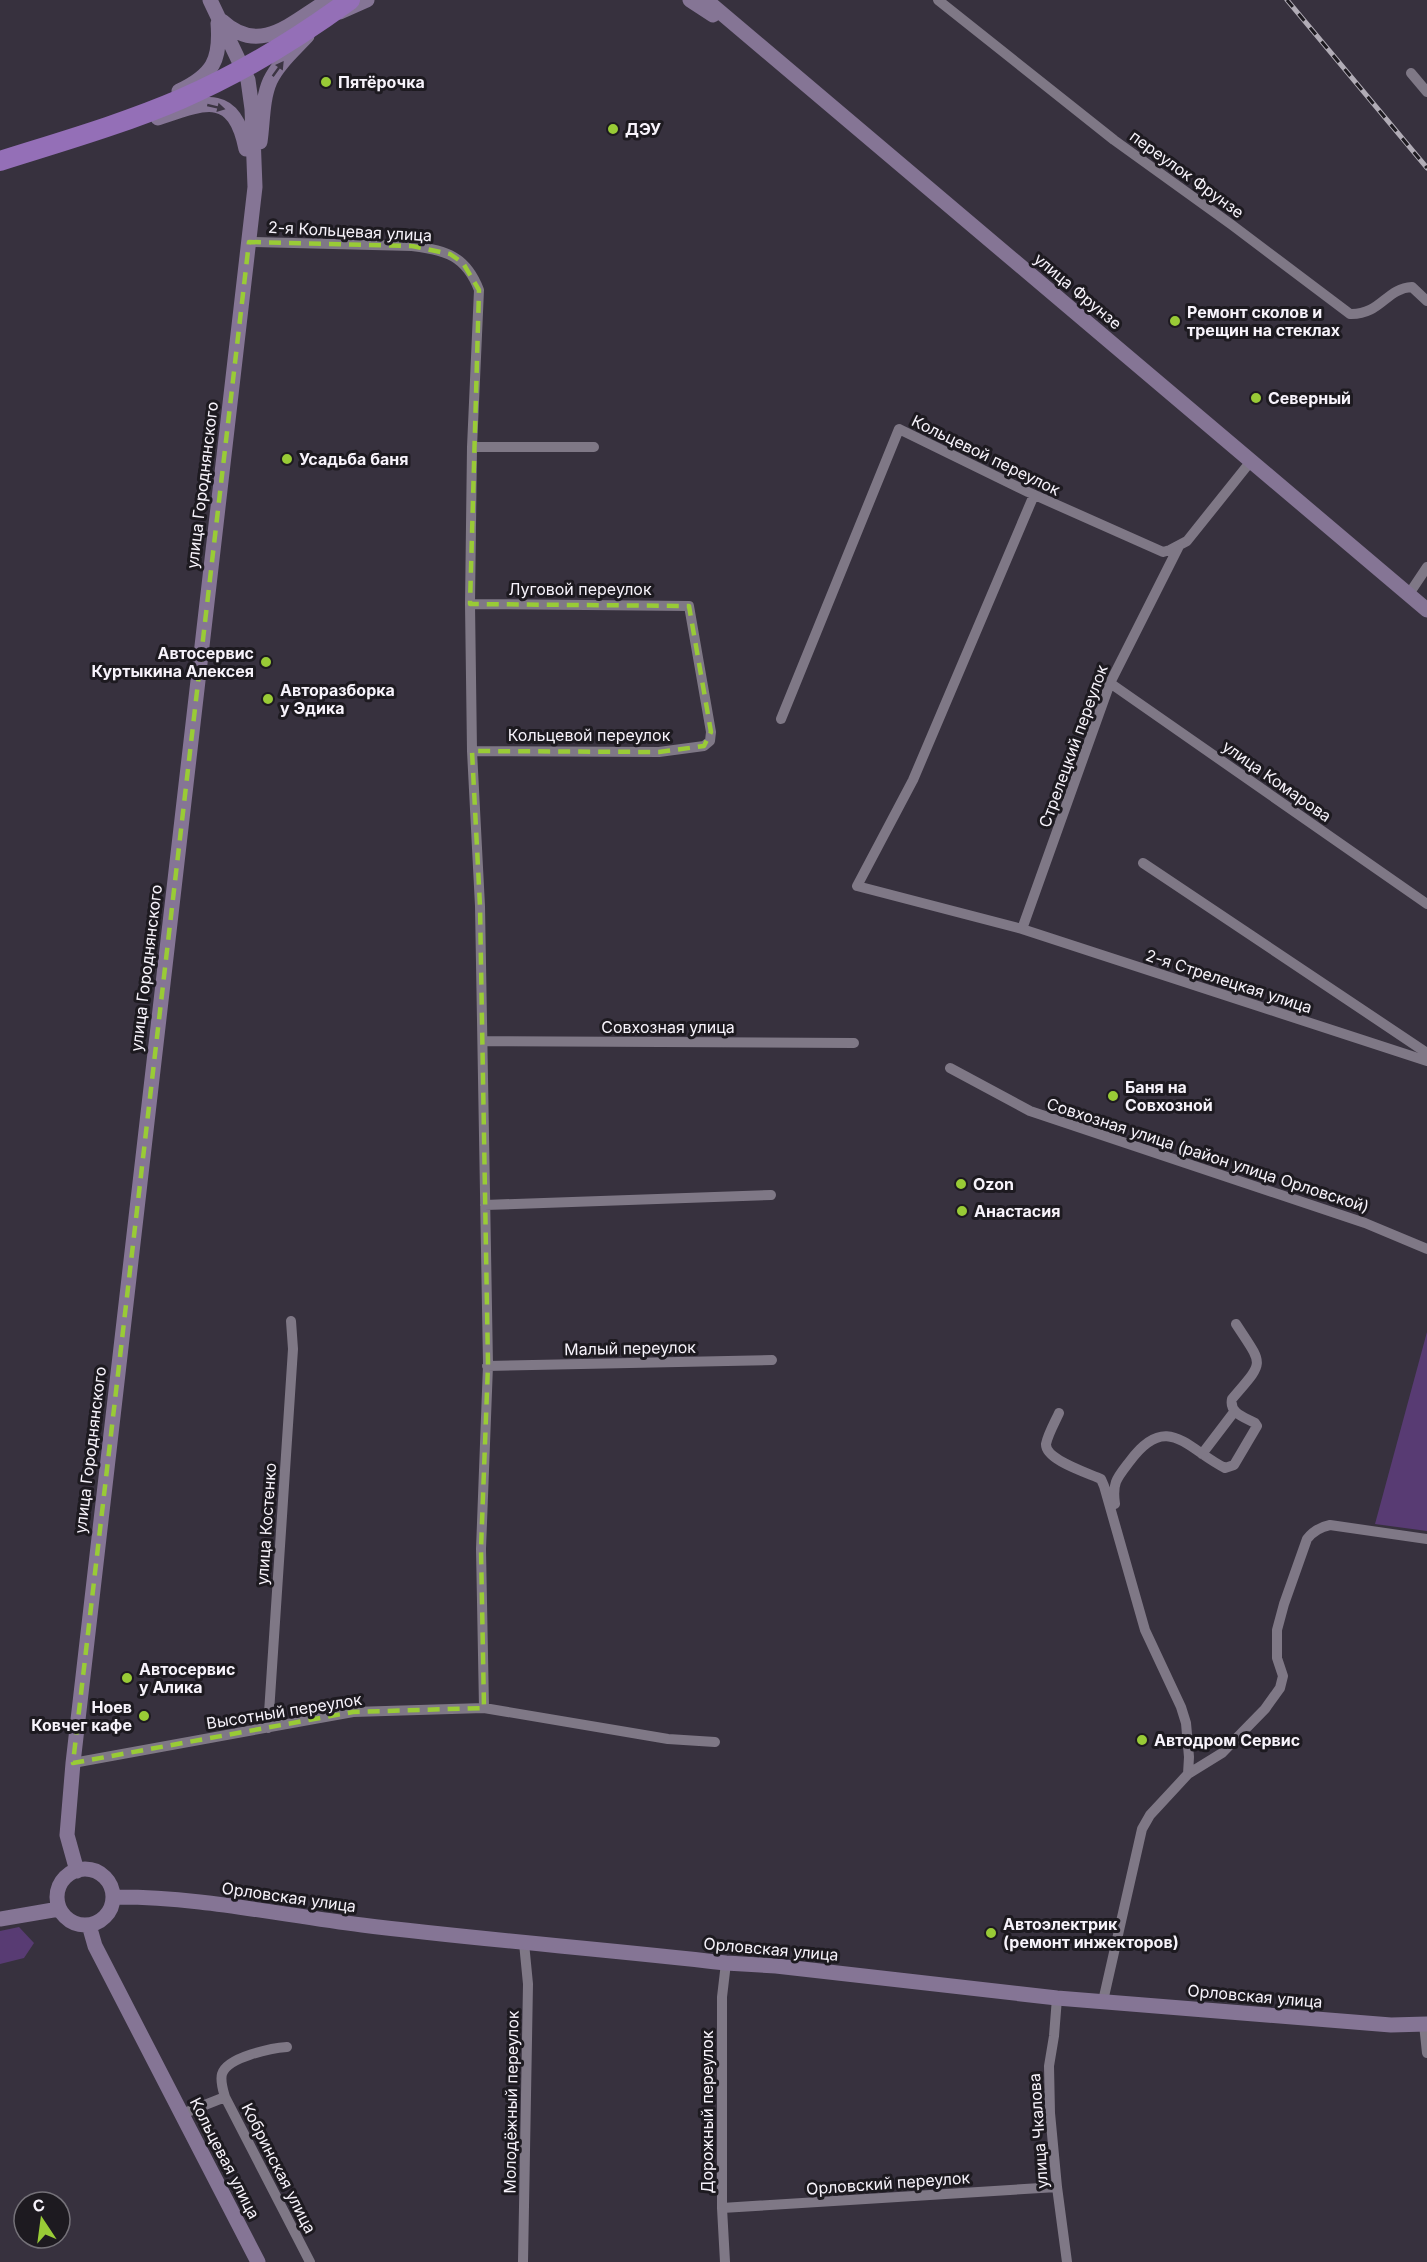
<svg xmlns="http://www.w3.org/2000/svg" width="1427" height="2262" viewBox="0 0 1427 2262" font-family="Inter,sans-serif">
<rect width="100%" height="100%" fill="#37313e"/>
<!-- green -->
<path fill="#583b73" d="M 1427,1332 L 1427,1531 L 1375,1524 Z
M 19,1927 L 34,1943 L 24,1958 L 0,1964 L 0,1931 Z"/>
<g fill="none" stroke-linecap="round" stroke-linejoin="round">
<!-- street -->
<path stroke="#7f7886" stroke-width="10" d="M 938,0 L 1114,140 L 1232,225 L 1350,314 C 1381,315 1386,288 1412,287 L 1427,301
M 1411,73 L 1427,92
M 249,242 L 412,246 C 446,250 466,256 479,290 L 472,447 L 470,604 L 472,751 L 480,906 L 488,1365 L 481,1549 L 484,1708
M 472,447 L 594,447
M 1034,495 L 913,780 L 857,886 L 1022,929 L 1427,1061
M 1409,594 L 1427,567
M 470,604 L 689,606 L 711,732 L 710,741 L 704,746 L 659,752 L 472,751
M 1110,683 L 1427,904
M 781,719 L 899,429 L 1028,492 L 1163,552 L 1170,550 L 1187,541 L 1251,461
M 1143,863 L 1427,1053
M 1022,929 L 1110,683 L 1179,546
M 483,1041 L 854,1043
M 950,1068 L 1030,1111 L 1365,1223 L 1427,1249
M 485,1205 L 771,1195
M 487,1366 L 772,1360
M 1059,1413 C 1055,1422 1048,1434 1046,1444 C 1045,1460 1088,1473 1101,1479 L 1104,1486 L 1145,1630 L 1181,1707 L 1186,1723 L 1189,1757 L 1188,1774 L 1150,1815 L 1142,1829 L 1103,2001
M 1202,1454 L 1234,1412
M 1115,1504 C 1112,1482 1117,1478 1130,1461 C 1167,1411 1187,1449 1225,1468 L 1234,1465 L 1257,1426 L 1255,1423 C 1244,1417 1229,1413 1232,1399 C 1265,1360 1264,1367 1236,1324
M 268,1728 L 293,1349 L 291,1321
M 73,1763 L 353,1712 L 484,1708 L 668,1739 L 715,1742
M 1188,1774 L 1222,1753 L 1265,1709 L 1280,1688 L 1283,1676 L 1277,1658 L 1277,1630 L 1284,1604 L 1307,1539 C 1313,1531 1320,1527 1330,1525 L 1427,1539
M 1057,1998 L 1054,2036 L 1049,2066 L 1050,2113 L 1057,2187 L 1067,2262
M 1424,2024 L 1427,2053
M 225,2097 C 223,2090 220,2081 222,2074 C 227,2057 272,2048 287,2047
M 182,2114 L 225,2097 L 310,2262
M 722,2208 L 1057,2187
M 523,2262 L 528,1984 L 524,1943
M 725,2262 L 722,2208 L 722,1997 L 726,1963"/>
<!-- secondary -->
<path stroke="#857595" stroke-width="15" d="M 690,0 L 713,15
M 706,0 L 1427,610
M 340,12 L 367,0
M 222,21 C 261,57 293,21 329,0
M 179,91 C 213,75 221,60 218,23
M 158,118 C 204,102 234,89 246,149
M 260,142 C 263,122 262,99 270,81 C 278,64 294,50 307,36
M57 1897a28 28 0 1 1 56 0a28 28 0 1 1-56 0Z
M 77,1871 L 67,1835 L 73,1763 L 255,187 L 252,109 L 248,80 L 210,0
M 113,1897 C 196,1896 280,1915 362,1925 C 483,1940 605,1949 726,1963 L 776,1966 L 1057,1998 L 1391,2025 L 1427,2024
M 0,1919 L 59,1909
M 89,1925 L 95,1946 L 258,2262"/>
<!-- highway -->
<path stroke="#946fb7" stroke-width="20" d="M 0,161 C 60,142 123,124 181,99 C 241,73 297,39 350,0"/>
<!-- rail casing -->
<g stroke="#b1acb6" stroke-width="5">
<path id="rail" d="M 1287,0 L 1427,168"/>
</g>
<!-- rail -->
<use href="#rail" stroke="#1d1a20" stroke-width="3" stroke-dasharray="9" stroke-linecap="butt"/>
</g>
<!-- one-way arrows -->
<defs><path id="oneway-solid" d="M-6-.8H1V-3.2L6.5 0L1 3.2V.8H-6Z" transform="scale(1.5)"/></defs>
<g fill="#3c3543">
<use href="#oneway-solid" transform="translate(278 69) rotate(-54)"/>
<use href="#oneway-solid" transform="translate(216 107) rotate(13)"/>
</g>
<!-- marked area -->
<path fill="none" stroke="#99cb36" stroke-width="4.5" stroke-dasharray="12 8" stroke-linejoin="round" d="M 249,242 L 412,246 L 450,254 L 463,263 L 479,290 L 470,604 L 689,606 L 711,732 L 704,746 L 659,752 L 472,751 L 480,906 L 488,1365 L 481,1549 L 484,1708 L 353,1712 L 73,1763 Z"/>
<!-- markers -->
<g fill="#99cb36" stroke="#1d1a20" stroke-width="2">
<circle cx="326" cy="82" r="6"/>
<circle cx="613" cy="129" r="6"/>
<circle cx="1175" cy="321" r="6"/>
<circle cx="1256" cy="398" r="6"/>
<circle cx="287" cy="459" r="6"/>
<circle cx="266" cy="662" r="6"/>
<circle cx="268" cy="699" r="6"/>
<circle cx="1113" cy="1096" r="6"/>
<circle cx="961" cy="1184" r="6"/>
<circle cx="962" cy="1211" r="6"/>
<circle cx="127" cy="1678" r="6"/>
<circle cx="144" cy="1716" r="6"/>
<circle cx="1142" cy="1740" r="6"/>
<circle cx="991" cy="1933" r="6"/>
</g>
<g text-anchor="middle" stroke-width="6" stroke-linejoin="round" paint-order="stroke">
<!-- poi labels -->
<g font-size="16" font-weight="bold" fill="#f7f3fb" stroke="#1d1a20" text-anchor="start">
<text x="338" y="88">Пятёрочка</text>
<text x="625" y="135">ДЭУ</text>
<text x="1187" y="318">Ремонт сколов и<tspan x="1187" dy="18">трещин на стеклах</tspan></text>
<text x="1268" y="404">Северный</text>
<text x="299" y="465">Усадьба баня</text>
<text x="254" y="659" text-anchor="end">Автосервис<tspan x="254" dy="18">Куртыкина Алексея</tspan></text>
<text x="280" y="696">Авторазборка<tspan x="280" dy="18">у Эдика</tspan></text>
<text x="1125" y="1093">Баня на<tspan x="1125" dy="18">Совхозной</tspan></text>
<text x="973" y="1190">Ozon</text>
<text x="974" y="1217">Анастасия</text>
<text x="139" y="1675">Автосервис<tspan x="139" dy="18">у Алика</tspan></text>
<text x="132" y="1713" text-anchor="end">Ноев<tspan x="132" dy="18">Ковчег кафе</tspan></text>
<text x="1154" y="1746">Автодром Сервис</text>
<text x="1003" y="1930">Автоэлектрик<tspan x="1003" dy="18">(ремонт инжекторов)</tspan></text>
</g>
<!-- street labels -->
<g font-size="16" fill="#f7f3fb" stroke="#1d1a20">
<text transform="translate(1187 174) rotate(36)" y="6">переулок Фрунзе</text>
<text transform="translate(350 231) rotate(3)" y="6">2-я Кольцевая улица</text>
<text transform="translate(1078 291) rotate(40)" y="6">улица Фрунзе</text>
<text transform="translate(986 455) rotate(26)" y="6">Кольцевой переулок</text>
<text transform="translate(202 485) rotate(-83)" y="6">улица Городнянского</text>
<text x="580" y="595">Луговой переулок</text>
<text x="589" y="741">Кольцевой переулок</text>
<text transform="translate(1073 746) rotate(-70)" y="6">Стрелецкий переулок</text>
<text transform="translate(1277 781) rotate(35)" y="6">улица Комарова</text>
<text transform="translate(146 968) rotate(-83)" y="6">улица Городнянского</text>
<text transform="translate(1229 981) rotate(18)" y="6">2-я Стрелецкая улица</text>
<text x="668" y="1033">Совхозная улица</text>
<text transform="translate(1208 1155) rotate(18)" y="6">Совхозная улица (район улица Орловской)</text>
<text transform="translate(630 1348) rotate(-1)" y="6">Малый переулок</text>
<text transform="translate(90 1450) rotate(-83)" y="6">улица Городнянского</text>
<text transform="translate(266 1524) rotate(-86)" y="6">улица Костенко</text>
<text transform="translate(284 1711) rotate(-9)" y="6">Высотный переулок</text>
<text transform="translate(289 1897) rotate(8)" y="6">Орловская улица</text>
<text transform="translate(771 1949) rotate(5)" y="6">Орловская улица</text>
<text transform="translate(1255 1996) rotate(5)" y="6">Орловская улица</text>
<text transform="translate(511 2102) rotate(-89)" y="6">Молодёжный переулок</text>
<text transform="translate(707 2112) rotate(-90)" y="6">Дорожный переулок</text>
<text transform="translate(1038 2131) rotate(-94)" y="6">улица Чкалова</text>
<text transform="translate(225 2158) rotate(63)" y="6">Кольцевая улица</text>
<text transform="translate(279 2168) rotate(63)" y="6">Кобринская улица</text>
<text transform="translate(888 2183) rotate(-4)" y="6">Орловский переулок</text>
</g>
</g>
<!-- north arrow -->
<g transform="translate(42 2220) rotate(347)"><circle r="28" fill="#1d1a20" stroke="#747178" stroke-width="1.5"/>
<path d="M0-4.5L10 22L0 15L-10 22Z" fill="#99cb36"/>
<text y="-9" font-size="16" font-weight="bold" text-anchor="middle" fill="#f7f3fb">С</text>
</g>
</svg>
